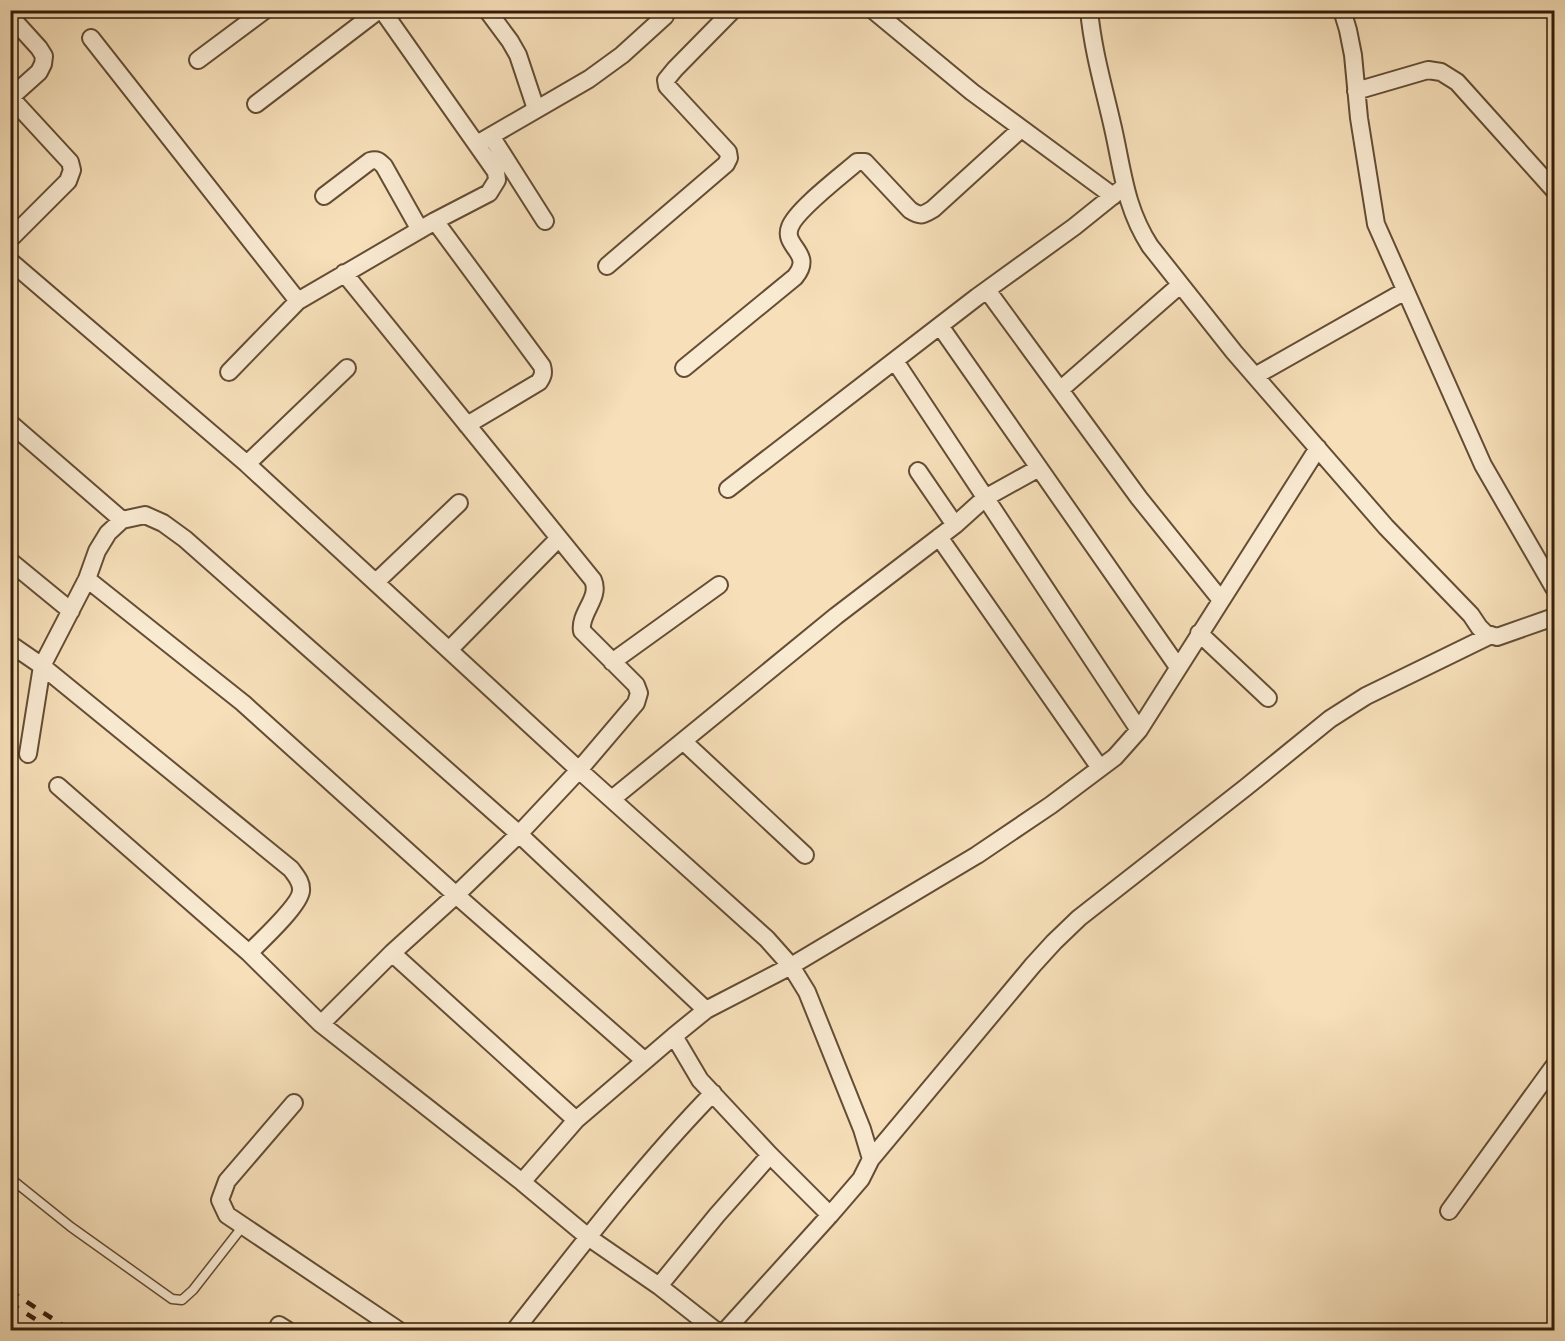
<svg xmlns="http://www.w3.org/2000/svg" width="1565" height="1341" viewBox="0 0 1565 1341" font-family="'Gentium Book Plus',serif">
<rect width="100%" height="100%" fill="#f6dfb9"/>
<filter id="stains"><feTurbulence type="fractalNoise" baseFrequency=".00333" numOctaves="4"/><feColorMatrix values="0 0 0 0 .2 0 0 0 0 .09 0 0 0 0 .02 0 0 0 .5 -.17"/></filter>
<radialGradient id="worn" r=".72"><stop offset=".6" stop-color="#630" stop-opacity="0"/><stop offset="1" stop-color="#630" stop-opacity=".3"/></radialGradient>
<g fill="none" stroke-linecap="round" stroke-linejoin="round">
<!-- service casing -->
<g stroke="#644d34" stroke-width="11">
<path id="service" d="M 10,1178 L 71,1227 L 172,1299 L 182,1300 L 193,1290 L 243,1226"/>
</g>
<!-- minor casing -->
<g stroke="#644d34" stroke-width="20">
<path id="minor" d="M 487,10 L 510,41 L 518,55 L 536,109
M 873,10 L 972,92 L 1113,196
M 1089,10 C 1093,52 1104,88 1113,128 C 1123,172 1125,207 1150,246 L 1234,352 L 1386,527 L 1471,615 L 1479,627 L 1485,633 L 1497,637 L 1554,617
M 1342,10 L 1348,30 L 1353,55 L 1359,118 L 1376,224 L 1483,465 L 1554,588
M 10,16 L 39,48 L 44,56 L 43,64 L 39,72 L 10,98
M 91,38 L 298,301
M 198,60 L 265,10
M 1356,91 L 1428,70 L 1441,72 L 1457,82 L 1554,190
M 256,104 L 379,10
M 491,136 L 545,221
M 477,144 L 589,79 L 622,55 L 665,16
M 324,196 L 370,161 C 377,159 379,161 384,166 L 420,230
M 435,221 L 542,366 C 544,373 543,376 539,382 L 467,425
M 10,239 L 68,181 L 72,170 L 70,162 L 11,98
M 10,261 L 247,464 L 579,770 L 767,939 L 791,966 L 807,992 L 862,1129 L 871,1159 L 861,1179 L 830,1215 L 726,1330
M 607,266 L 726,164 L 729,158 L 728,152 L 667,86 L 666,80 L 675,69 L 733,10
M 987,290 L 1139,498 L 1221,600
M 940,326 L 1178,667
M 895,361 L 1139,730
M 684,368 L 795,277 C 815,253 782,247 790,227 C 796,210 841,176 857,162 L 865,162 L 910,210 C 921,217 923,215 933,209 L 1021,129
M 229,372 L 298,301 L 435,221 L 489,193 L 497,180 L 496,172 L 382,10
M 1255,376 L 1405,291
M 1060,390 L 1180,285
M 10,423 L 122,520
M 247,464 L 347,368
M 918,471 L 955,525
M 728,489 L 977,297 L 1074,227 L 1125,186
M 939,537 L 1100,768
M 10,561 L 71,611
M 87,579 L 243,703 L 456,895 L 645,1061
M 376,582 L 459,503
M 1199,633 L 1268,698
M 10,644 L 42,666 L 291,869 C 296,876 302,882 301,891 C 300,905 260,942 249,953
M 449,650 L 559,538
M 612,662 L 719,585
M 683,741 L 805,855
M 28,754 L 42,666 L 87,579 L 97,551 L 108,533 L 122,520 L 145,515 L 163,523 L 185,539 L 519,834 L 706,1010
M 58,786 L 249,953 L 321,1024 L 522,1182 L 588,1237 L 659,1286 L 715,1330
M 612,799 L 836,616 L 955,525 L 985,498 L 1039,468
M 392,953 L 576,1120
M 321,1024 L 392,953 L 456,895 L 519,834 L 579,770 L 636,703 L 639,693 L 636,685 L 582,631 C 579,613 601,598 593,580 L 344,273
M 674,1036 L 706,1010 L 791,966 L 977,855 L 1051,805 L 1115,757 L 1139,730 L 1318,448
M 294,1103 L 227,1181 L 220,1200 L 227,1215 L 398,1330
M 871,1159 L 1033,965 L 1054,942 L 1079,918 L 1245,788 L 1330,719 L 1366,696 L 1491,635
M 522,1182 L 576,1120 L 674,1036 L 700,1080 L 770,1155 L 830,1215
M 1449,1211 L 1554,1066
M 659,1286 L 717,1215 L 770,1155
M 279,1325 L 287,1330
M 515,1330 C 578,1250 641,1167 713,1093"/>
</g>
<!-- service -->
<use href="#service" stroke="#f9ead2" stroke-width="8"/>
<!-- minor -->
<use href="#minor" stroke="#f9ead2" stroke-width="16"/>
<!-- rail -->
<path stroke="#341c08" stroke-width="4.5" stroke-dasharray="10 10" stroke-linecap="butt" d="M 10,1291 L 70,1330
M 10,1303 L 52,1330"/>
</g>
<!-- margin -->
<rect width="1565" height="1341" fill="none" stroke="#f6dfb9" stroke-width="36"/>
<rect x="12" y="12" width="1541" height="1317" fill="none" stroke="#341c08" stroke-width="3"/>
<rect x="18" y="18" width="1529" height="1305" fill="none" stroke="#341c08" stroke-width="1.5"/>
<rect width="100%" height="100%" filter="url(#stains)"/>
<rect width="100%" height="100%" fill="url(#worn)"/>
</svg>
